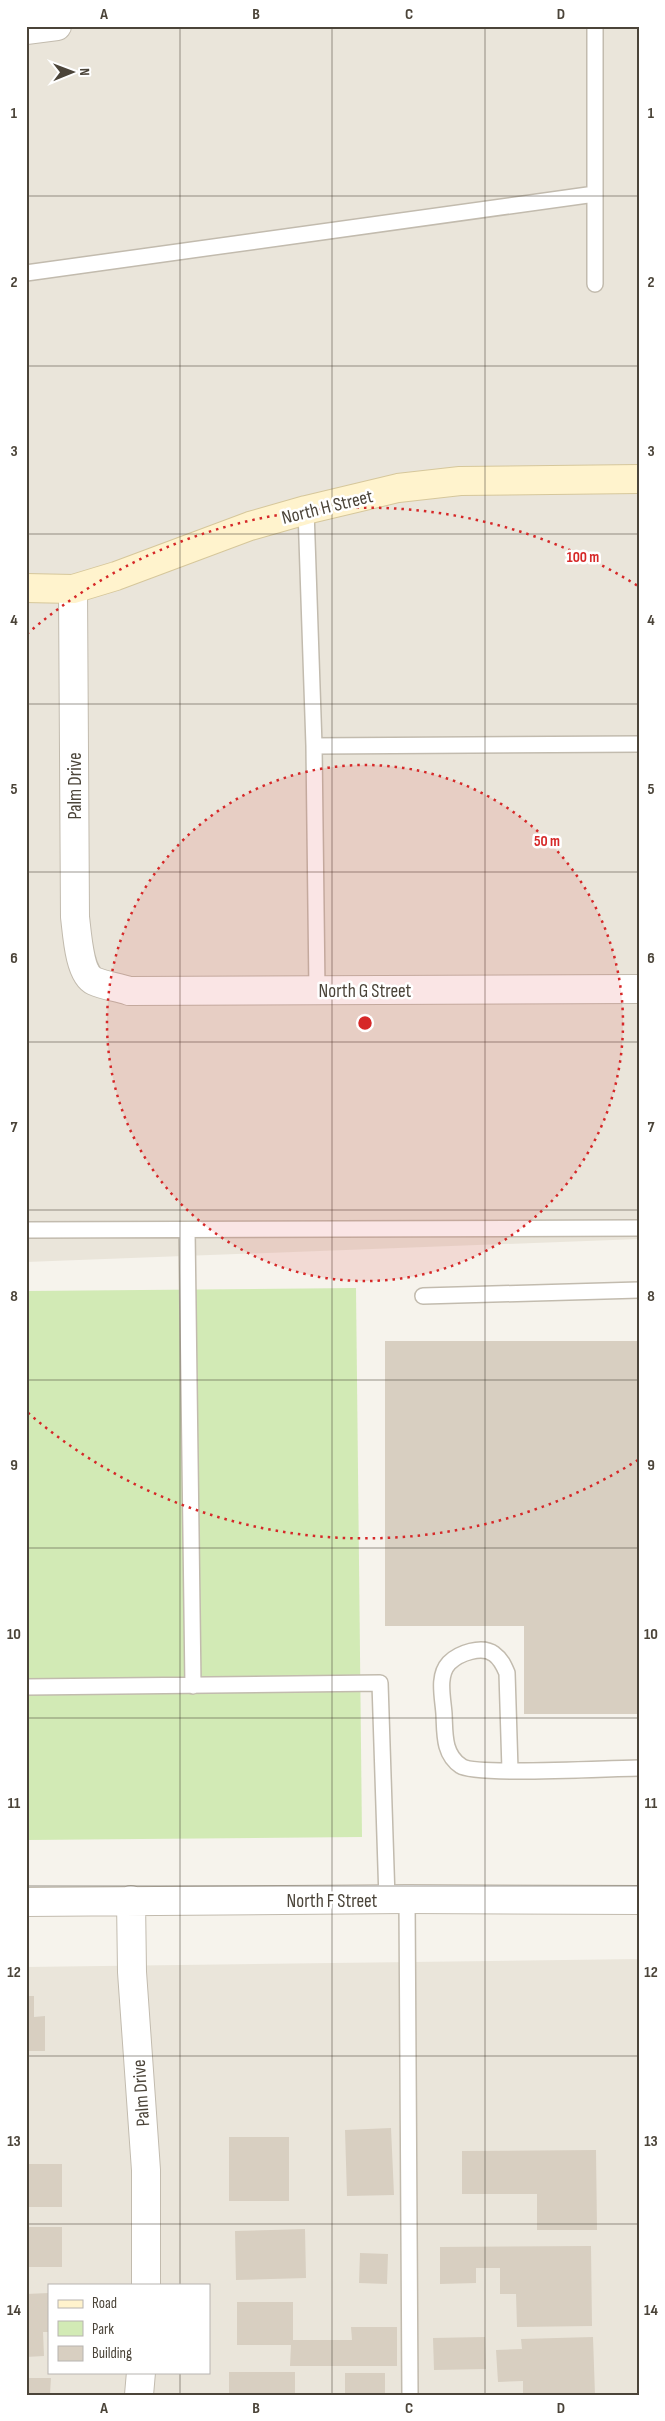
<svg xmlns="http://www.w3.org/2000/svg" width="665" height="2421" viewBox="0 0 665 2421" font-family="'Sofia Sans Condensed',sans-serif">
<rect width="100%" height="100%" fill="#f6f3ec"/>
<!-- residential -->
<path fill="#eae5da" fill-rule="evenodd" d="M 26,26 L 639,26 L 639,1239 L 26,1262 Z
M 639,1959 L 639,2395 L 26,2395 L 26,1967 ZM 49,2285 L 209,2285 L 209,2372 L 49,2372 Z"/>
<!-- green -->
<path fill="#d2eab5" d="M 356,1288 L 362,1837 L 26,1840 L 26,1291 Z"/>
<!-- building -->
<path fill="#d8cfc1" d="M 385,1341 L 639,1341 L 639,1714 L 524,1714 L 524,1626 L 385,1626 Z
M 26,1996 L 34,1996 L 34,2017 L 45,2016 L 45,2051 L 26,2051 Z
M 391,2128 L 394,2195 L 347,2196 L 345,2130 Z
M 229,2137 L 289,2137 L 289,2201 L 229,2201 Z
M 596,2150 L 597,2230 L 537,2230 L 537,2194 L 462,2194 L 462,2151 Z
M 26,2164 L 62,2164 L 62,2207 L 26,2207 Z
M 26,2227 L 62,2227 L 62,2267 L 26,2267 Z
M 305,2229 L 306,2278 L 236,2280 L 235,2231 Z
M 591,2246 L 592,2326 L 517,2327 L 516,2294 L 500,2294 L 500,2268 L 476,2268 L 476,2283 L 440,2284 L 440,2247 Z
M 360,2253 L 388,2254 L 387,2284 L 359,2283 Z
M 49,2293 L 49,2332 L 43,2332 L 44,2356 L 26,2357 L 26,2294 Z
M 237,2302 L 293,2302 L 293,2340 L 352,2340 L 351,2327 L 397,2327 L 397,2366 L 290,2366 L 291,2345 L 237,2345 Z
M 485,2337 L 486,2369 L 434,2370 L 433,2338 Z
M 593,2337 L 595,2395 L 523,2395 L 523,2381 L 498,2382 L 496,2350 L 522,2349 L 521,2339 Z
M 229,2372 L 295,2372 L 295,2395 L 229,2394 Z
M 345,2373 L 385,2373 L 385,2395 L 345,2395 Z
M 26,2378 L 51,2378 L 50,2395 L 26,2395 Z"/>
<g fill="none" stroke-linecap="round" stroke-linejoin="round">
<!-- lane casing -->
<g stroke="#c2bbae" stroke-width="18">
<path id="lane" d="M 595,26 L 595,284
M 26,273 L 595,194
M 306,510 L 314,746 L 317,990
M 314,746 L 639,744
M 26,1230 L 639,1228
M 187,1230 L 193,1686
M 423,1296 L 639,1290
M 26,1687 L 380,1683 L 387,1899
M 510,1770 L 507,1673 C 504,1666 501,1659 494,1654 C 482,1645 459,1653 449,1663 C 437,1676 443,1698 444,1714 C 445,1733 443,1754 461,1766 C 475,1776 612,1768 639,1768
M 407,1899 L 410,2395"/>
</g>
<!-- street casing -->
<g stroke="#c2bbae" stroke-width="30">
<path id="street" d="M 26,30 L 57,26
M 73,589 L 75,917 C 77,932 79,974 94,981 C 105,986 118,987 129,991 L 639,989
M 131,1900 L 132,1972 L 146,2170 L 146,2285
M 26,1902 L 407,1899 L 639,1900
M 139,2395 L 141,2372"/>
</g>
<!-- secondary casing -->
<g stroke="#d6c79b" stroke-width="30">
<path id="secondary" d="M 26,588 L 73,589 L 116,576 L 250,526 L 306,510 L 398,488 L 460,481 L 639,479"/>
</g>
<!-- lane -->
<use href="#lane" stroke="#fff" stroke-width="15"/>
<!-- street -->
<use href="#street" stroke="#fff" stroke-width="28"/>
<!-- secondary -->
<use href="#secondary" stroke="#fff3cd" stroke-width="28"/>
</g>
<!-- grid -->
<path fill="none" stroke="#4b4439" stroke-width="1" stroke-opacity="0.55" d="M 180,26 L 180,2285M 332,26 L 332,2395M 485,26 L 485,2395M 26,196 L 639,196M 26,366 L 639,366M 26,534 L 639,534M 26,704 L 639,704M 26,872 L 639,872M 26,1042 L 639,1042M 26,1210 L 639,1210M 26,1380 L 639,1380M 26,1548 L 639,1548M 26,1718 L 639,1718M 26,1886 L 639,1886M 26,2056 L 639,2056M 26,2224 L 639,2224M 180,2372 L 180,2395"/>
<!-- distance rings -->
<circle cx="365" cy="1023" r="258" fill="#d62828" fill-opacity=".12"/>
<g fill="none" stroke="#d62828" stroke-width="2.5" stroke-dasharray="2.5 5">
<circle cx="365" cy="1023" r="258"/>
<path d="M638 1460A515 515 0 0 1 27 1412M27 634A515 515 0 0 1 638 586"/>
</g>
<g text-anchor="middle" stroke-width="5" stroke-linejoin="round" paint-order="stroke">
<!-- street labels -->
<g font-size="19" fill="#4b4439" stroke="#fff">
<text transform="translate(327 506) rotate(-14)" y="7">North H Street</text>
<text transform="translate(74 786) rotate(-90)" y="7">Palm Drive</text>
<text x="365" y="997">North G Street</text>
<text x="332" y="1907">North F Street</text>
<text transform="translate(140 2093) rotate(-94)" y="7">Palm Drive</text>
</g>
</g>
<circle cx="365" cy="1023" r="8" fill="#d62828" stroke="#fff" stroke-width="2.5"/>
<g font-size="15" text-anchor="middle" font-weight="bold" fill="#d62828" stroke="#fff" stroke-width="5" stroke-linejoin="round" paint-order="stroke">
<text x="583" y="562">100 m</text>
<text x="547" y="846">50 m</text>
</g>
<!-- border -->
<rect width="665" height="2421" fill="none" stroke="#ffffff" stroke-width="55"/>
<!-- legend -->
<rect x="48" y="2284" width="162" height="90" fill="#ffffff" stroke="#b7b4b0"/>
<rect x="58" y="2300" width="25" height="8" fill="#fff3cd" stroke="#b7b4b0"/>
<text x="92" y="2308" font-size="15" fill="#4b4439">Road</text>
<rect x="58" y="2321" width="25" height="15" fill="#d2eab5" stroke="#b7b4b0"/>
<text x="92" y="2334" font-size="15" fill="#4b4439">Park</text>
<rect x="58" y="2346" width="25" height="15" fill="#d8cfc1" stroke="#b7b4b0"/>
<text x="92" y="2358" font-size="15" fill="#4b4439">Building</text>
<!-- north arrow -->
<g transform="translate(72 72) rotate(89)" stroke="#ffffff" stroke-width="4" paint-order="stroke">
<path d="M0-4L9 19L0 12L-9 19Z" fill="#4b4439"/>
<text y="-8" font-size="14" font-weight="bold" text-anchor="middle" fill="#4b4439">N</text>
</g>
<rect x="28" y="28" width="610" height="2366" fill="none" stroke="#4b4439" stroke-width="2"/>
<g font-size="16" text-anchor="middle" font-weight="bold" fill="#4b4439">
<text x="104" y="19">A</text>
<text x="256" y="19">B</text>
<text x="409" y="19">C</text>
<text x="561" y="19">D</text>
<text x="14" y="118">1</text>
<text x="651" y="118">1</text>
<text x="14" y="287">2</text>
<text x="651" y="287">2</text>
<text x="14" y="456">3</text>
<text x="651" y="456">3</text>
<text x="14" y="625">4</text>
<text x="651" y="625">4</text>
<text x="14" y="794">5</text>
<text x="651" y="794">5</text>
<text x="14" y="963">6</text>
<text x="651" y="963">6</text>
<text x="14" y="1132">7</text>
<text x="651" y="1132">7</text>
<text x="14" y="1301">8</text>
<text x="651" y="1301">8</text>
<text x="14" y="1470">9</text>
<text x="651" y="1470">9</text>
<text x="14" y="1639">10</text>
<text x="651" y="1639">10</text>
<text x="14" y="1808">11</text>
<text x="651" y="1808">11</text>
<text x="14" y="1977">12</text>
<text x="651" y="1977">12</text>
<text x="14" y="2146">13</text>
<text x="651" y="2146">13</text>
<text x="14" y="2315">14</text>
<text x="651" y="2315">14</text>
<text x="104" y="2413">A</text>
<text x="256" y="2413">B</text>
<text x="409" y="2413">C</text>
<text x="561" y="2413">D</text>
</g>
</svg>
